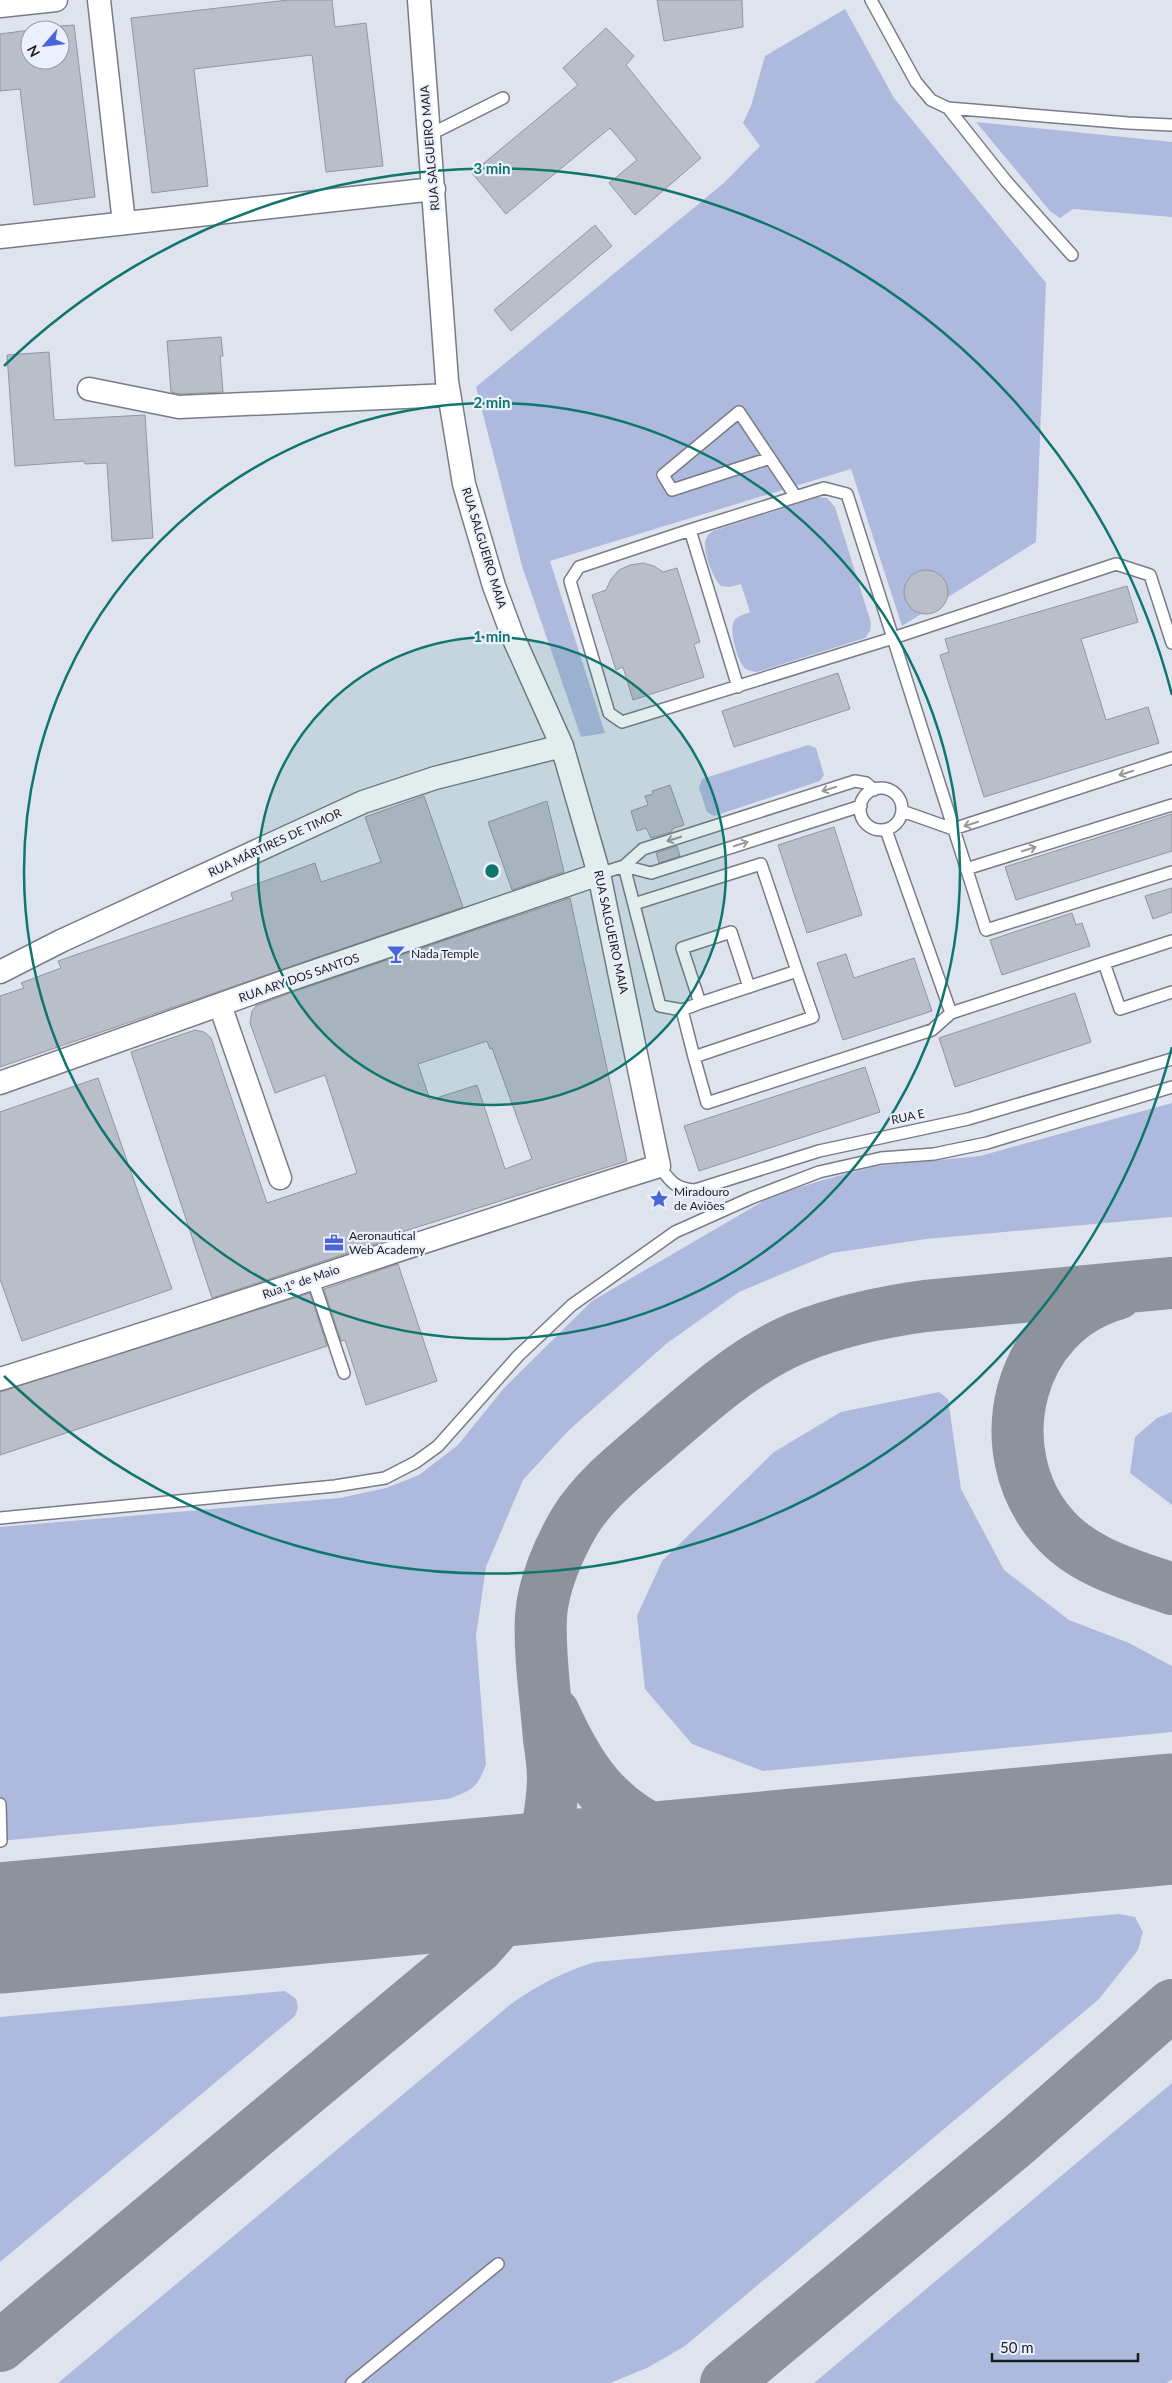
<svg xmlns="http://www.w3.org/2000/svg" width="1172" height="2383" viewBox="0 0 1172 2383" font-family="Lato,sans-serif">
<rect width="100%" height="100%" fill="#dfe3ee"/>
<!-- green -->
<path fill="#aebadd" d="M 845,9 L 894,98 L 1046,283 L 1036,542 L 902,626 L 851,469 L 550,561 L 605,733 L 581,737 L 522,566 L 476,387 L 724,183 L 760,146 L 743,123 L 751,106 L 765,56 Z
M 976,122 L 1172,142 L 1172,217 L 1073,209 L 1060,218 L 1050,211 Z
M 818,497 L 827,498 L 835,507 L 871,623 L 870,631 L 865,638 L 757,672 C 751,671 747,671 743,666 C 737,659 729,629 734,621 C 738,615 744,615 750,612 L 741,584 L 730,587 L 721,586 C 713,578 700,547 707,537 C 708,534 711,533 713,531 Z
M 808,745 L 816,748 L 824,775 L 820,781 L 714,816 L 707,812 L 699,788 L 702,779 Z
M 1172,1103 L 1172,1217 L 926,1239 L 832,1253 L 739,1292 L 666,1344 L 568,1431 L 523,1480 L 486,1567 L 476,1636 L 486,1764 C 478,1788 471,1791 448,1799 L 0,1841 L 0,1527 L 340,1498 L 386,1488 L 419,1475 L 458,1445 L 504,1388 L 592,1301 L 772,1196 L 823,1180 L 877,1166 L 980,1156 Z
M 939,1392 L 948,1399 L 961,1489 L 1004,1570 L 1069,1620 L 1129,1643 L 1172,1666 L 1172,1732 L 763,1771 L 692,1744 L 645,1689 L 637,1616 L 662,1561 L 774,1452 L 841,1412 Z
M 1172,1412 L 1172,1505 L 1130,1473 L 1135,1437 L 1157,1418 Z
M 1119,1914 L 1135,1917 L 1143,1932 L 1138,1950 L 1098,2000 L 685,2346 L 647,2368 L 610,2383 L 58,2383 L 511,2004 C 538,1985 564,1971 596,1962 Z
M 285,1991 L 296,1999 L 298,2008 L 295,2016 L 0,2262 L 0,2017 Z
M 1172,2083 L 1172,2379 L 1167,2383 L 814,2383 Z"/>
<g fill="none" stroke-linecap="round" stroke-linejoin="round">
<!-- taxiway -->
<path stroke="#8e929a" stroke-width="52" d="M 1117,1294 C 1017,1322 987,1450 1052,1526 C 1082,1562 1130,1574 1172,1589
M 554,1713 C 565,1737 577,1761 594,1782 C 631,1829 693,1852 751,1858
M 0,2346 L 478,1947 C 525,1896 551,1850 553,1779 C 553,1766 551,1752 549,1739 C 546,1699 539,1657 541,1616 C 543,1585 559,1548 575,1521 C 595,1489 626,1465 655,1440 C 699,1402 743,1361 797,1338 C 839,1321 881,1312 925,1306 L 1172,1283
M 726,2383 L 1015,2143 L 1172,2005"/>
<!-- runway -->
<path stroke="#8e929a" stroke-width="131" d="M 0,1928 L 1172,1819"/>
</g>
<!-- building -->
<path fill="#babec9" stroke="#9296a1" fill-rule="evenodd" d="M 288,0 L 332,0 L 335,27 L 366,23 L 383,166 L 326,172 L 312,55 L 194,69 L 208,186 L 152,193 L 131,18 Z
M 657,0 L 742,0 L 743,27 L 664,41 Z
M 74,25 L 95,197 L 34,205 L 20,89 L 0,91 L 0,34 L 30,30 L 30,60 L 60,60 L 60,26 Z
M 606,28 L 634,56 L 626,65 L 701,158 L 635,215 L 609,183 L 637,160 L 610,128 L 506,214 L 472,173 L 578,85 L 563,68 Z
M 595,225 L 612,246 L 511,331 L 494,310 Z
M 221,337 L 223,356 L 220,356 L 223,392 L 180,394 L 171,392 L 167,341 Z
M 49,352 L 54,420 L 145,415 L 153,538 L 112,541 L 107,463 L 85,464 L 84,461 L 15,466 L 7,355 Z
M 643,563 L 654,566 L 663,572 L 677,568 L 700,642 L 694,644 L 704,677 L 633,700 L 623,667 L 616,670 L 592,595 L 606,590 L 611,579 L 619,570 L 630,565 Z
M904 592a22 22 0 1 1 44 0a22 22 0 1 1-44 0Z
M 1127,586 L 1138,622 L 1081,639 L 1106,720 L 1148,707 L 1159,743 L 984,797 L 940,655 L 949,652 L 945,639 Z
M 838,673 L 850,709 L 734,747 L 722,711 Z
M 670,785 L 684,825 L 672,829 L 672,832 L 651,838 L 646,828 L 637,831 L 631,811 L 648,805 L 645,796 L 653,794 L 652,791 Z
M 424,796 L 463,907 L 0,1067 L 0,996 L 24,988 L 21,983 L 61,968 L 58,961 L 233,900 L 231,893 L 315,863 L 321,882 L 381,862 L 365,817 Z
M 547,801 L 564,872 L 512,890 L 488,822 Z
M 1172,814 L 1172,851 L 1016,900 L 1005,867 Z
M 834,827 L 862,915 L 807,933 L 778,845 Z
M 677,846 L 680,856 L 659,863 L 656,853 Z
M 1172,888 L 1172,912 L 1153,919 L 1145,896 Z
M 570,898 L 627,1161 L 424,1225 L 389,1236 L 390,1239 L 212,1298 L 131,1052 L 195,1030 L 204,1032 L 211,1038 L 267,1203 L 357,1173 L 325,1075 L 275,1093 L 250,1023 L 252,1011 L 256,1006 L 290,993 ZM 487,1041 L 490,1049 L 492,1048 L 532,1159 L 505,1169 L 477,1085 L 430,1100 L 418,1064 Z
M 1072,913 L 1076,925 L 1082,923 L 1090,946 L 1002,975 L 990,940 Z
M 846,954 L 854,978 L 914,958 L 932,1011 L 843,1040 L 817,963 Z
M 1075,993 L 1091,1042 L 955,1087 L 939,1038 Z
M 865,1067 L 880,1112 L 699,1171 L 684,1126 Z
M 98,1078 L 172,1289 L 22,1341 L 0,1279 L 0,1112 Z
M 398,1264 L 437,1381 L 366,1405 L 345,1340 L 341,1341 L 324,1289 Z
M 310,1293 L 327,1346 L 0,1455 L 0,1392 Z"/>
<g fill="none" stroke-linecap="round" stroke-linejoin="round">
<!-- service casing -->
<g stroke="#797c87" stroke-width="14">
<path id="service" d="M 871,0 L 916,82 L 931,100 L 948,108 L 1128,123 L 1172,125
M 948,108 L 1006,181 L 1072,255
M 429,135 L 503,98
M 770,458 L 672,490 L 663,475 L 739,412 L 796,497
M 690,530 L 579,567 L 570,581 L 609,713 L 622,722 L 893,638 L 986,930 L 1172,872
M 738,687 L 690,530 L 824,488 L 847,494 L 893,638 L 1116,564 L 1150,575 L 1172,643
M860 809a21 21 0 1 1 42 0a21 21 0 1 1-42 0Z
M 861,806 L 651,873 L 624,866 L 643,849 L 855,781 L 866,783 L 874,790
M 902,811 L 953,829 L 1172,758
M 886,830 L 951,1013 L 1104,963
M 966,869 L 1172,805
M 599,874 L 624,866 L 660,1006 L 682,1010 L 700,1003 L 682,948 L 731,932 L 749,987
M 634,904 L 761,864 L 797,971 L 700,1003
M 1172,941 L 1104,963 L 1120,1009 L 1172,992
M 682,1010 L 694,1057 L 813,1017 L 797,971
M 694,1057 L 707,1103 L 932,1030 L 951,1013
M 659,1166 C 670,1181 675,1189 695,1190 L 819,1151 L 968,1119 L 1172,1059
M 312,1277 L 344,1373
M 0,1518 L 335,1486 L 385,1478 L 416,1462 L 438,1446 L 518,1356 L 572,1305 L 675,1232 L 751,1198 L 819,1172 L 881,1158 L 934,1154 L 987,1143 L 1172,1087
M 0,1804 L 1,1841
M 352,2383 L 498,2264"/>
</g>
<!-- minor casing -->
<g stroke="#797c87" stroke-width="25">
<path id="minor" d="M 99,0 L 124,223
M 0,6 L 56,0
M 0,237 L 434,189
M 89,389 L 179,407 L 449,395
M 0,972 L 61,941 L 363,802 L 435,778 L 562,746
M 220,1005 L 280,1178
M 0,1083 L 286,981 L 599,874
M 0,1379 C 221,1311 439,1235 659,1166 L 599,874 L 562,746 L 513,637 L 494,586 L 464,484 L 447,381 L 419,0"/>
</g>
<!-- service -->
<use href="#service" stroke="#fff" stroke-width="11"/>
<!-- minor -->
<use href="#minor" stroke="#fff" stroke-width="22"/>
</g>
<!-- one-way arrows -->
<defs><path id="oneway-shaft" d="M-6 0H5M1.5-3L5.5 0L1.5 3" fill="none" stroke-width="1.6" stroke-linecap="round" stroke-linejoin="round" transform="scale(1.25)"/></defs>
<g stroke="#99999b">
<use href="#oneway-shaft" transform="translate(1126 773) rotate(162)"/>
<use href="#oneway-shaft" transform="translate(829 789) rotate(162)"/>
<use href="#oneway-shaft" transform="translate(971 824) rotate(162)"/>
<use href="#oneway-shaft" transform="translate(674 839) rotate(162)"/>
<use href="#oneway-shaft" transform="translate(741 844) rotate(-18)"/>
<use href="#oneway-shaft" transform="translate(1029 849) rotate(-17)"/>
</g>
<!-- distance rings -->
<circle cx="492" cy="871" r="234" fill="#0f766e" fill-opacity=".12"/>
<g fill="none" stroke="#0f766e" stroke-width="2.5">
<circle cx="492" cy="871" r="234"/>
<circle cx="492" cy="871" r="468"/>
<path d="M1172 1047A702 702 0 0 1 4 1376M4 366A702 702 0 0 1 1172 695"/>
</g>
<!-- icons -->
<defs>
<g id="bar-bare" transform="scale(1.5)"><path d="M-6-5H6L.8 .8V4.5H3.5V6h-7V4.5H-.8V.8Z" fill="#4b65d9" stroke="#ecf0fc" stroke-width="2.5" paint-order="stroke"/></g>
<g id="sight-bare" transform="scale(1.5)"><path d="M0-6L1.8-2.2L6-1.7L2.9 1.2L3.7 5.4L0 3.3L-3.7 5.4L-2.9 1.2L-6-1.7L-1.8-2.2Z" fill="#4b65d9" stroke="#ecf0fc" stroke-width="2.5" paint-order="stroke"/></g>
<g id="office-bare" transform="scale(1.5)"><path d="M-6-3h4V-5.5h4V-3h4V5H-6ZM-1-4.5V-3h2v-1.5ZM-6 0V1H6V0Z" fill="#4b65d9" stroke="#ecf0fc" stroke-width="2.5" paint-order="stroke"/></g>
</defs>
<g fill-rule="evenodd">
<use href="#bar-bare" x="396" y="954"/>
<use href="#sight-bare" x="659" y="1199"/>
<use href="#office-bare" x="334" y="1243"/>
</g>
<g text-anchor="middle" stroke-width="4.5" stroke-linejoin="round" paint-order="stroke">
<!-- street labels -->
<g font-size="12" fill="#1c1d21" stroke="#ecf0fc">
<text transform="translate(430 148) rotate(-95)" y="4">RUA SALGUEIRO MAIA</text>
<text transform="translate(484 548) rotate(73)" y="4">RUA SALGUEIRO MAIA</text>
<text transform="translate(275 843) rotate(-25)" y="4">RUA MÁRTIRES DE TIMOR</text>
<text transform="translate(611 932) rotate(78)" y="4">RUA SALGUEIRO MAIA</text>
<text transform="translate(299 978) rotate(-19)" y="4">RUA ARY DOS SANTOS</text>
<text transform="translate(908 1117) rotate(-12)" y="4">RUA E</text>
<text transform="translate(301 1282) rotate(-19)" y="4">Rua 1º de Maio</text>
</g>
<!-- poi labels -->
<g font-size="12" fill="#1c1d21" stroke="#ecf0fc" text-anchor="start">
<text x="411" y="958">Nada Temple</text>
<text x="674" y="1196">Miradouro<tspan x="674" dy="14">de Aviões</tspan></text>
<text x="349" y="1240">Aeronautical<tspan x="349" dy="14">Web Academy</tspan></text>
</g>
</g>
<circle cx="492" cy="871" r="8" fill="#0f766e" stroke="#ecf0fc" stroke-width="2.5"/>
<g font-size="15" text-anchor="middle" font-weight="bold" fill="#0f766e" stroke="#ecf0fc" stroke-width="4.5" stroke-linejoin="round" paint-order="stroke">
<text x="492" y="174">3 min</text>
<text x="492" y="408">2 min</text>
<text x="492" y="642">1 min</text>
</g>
<!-- north arrow -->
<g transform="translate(45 45) rotate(242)"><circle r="24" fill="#ecf0fc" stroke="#999ca4"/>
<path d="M0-4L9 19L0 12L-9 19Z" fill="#4b65d9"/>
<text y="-8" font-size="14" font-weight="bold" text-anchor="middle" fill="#1c1d21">N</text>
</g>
<!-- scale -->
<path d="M992 2353v8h146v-8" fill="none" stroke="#1c1d21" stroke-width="2.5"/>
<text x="1000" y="2353" font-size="15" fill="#1c1d21" stroke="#ecf0fc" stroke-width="4" paint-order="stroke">50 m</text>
</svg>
